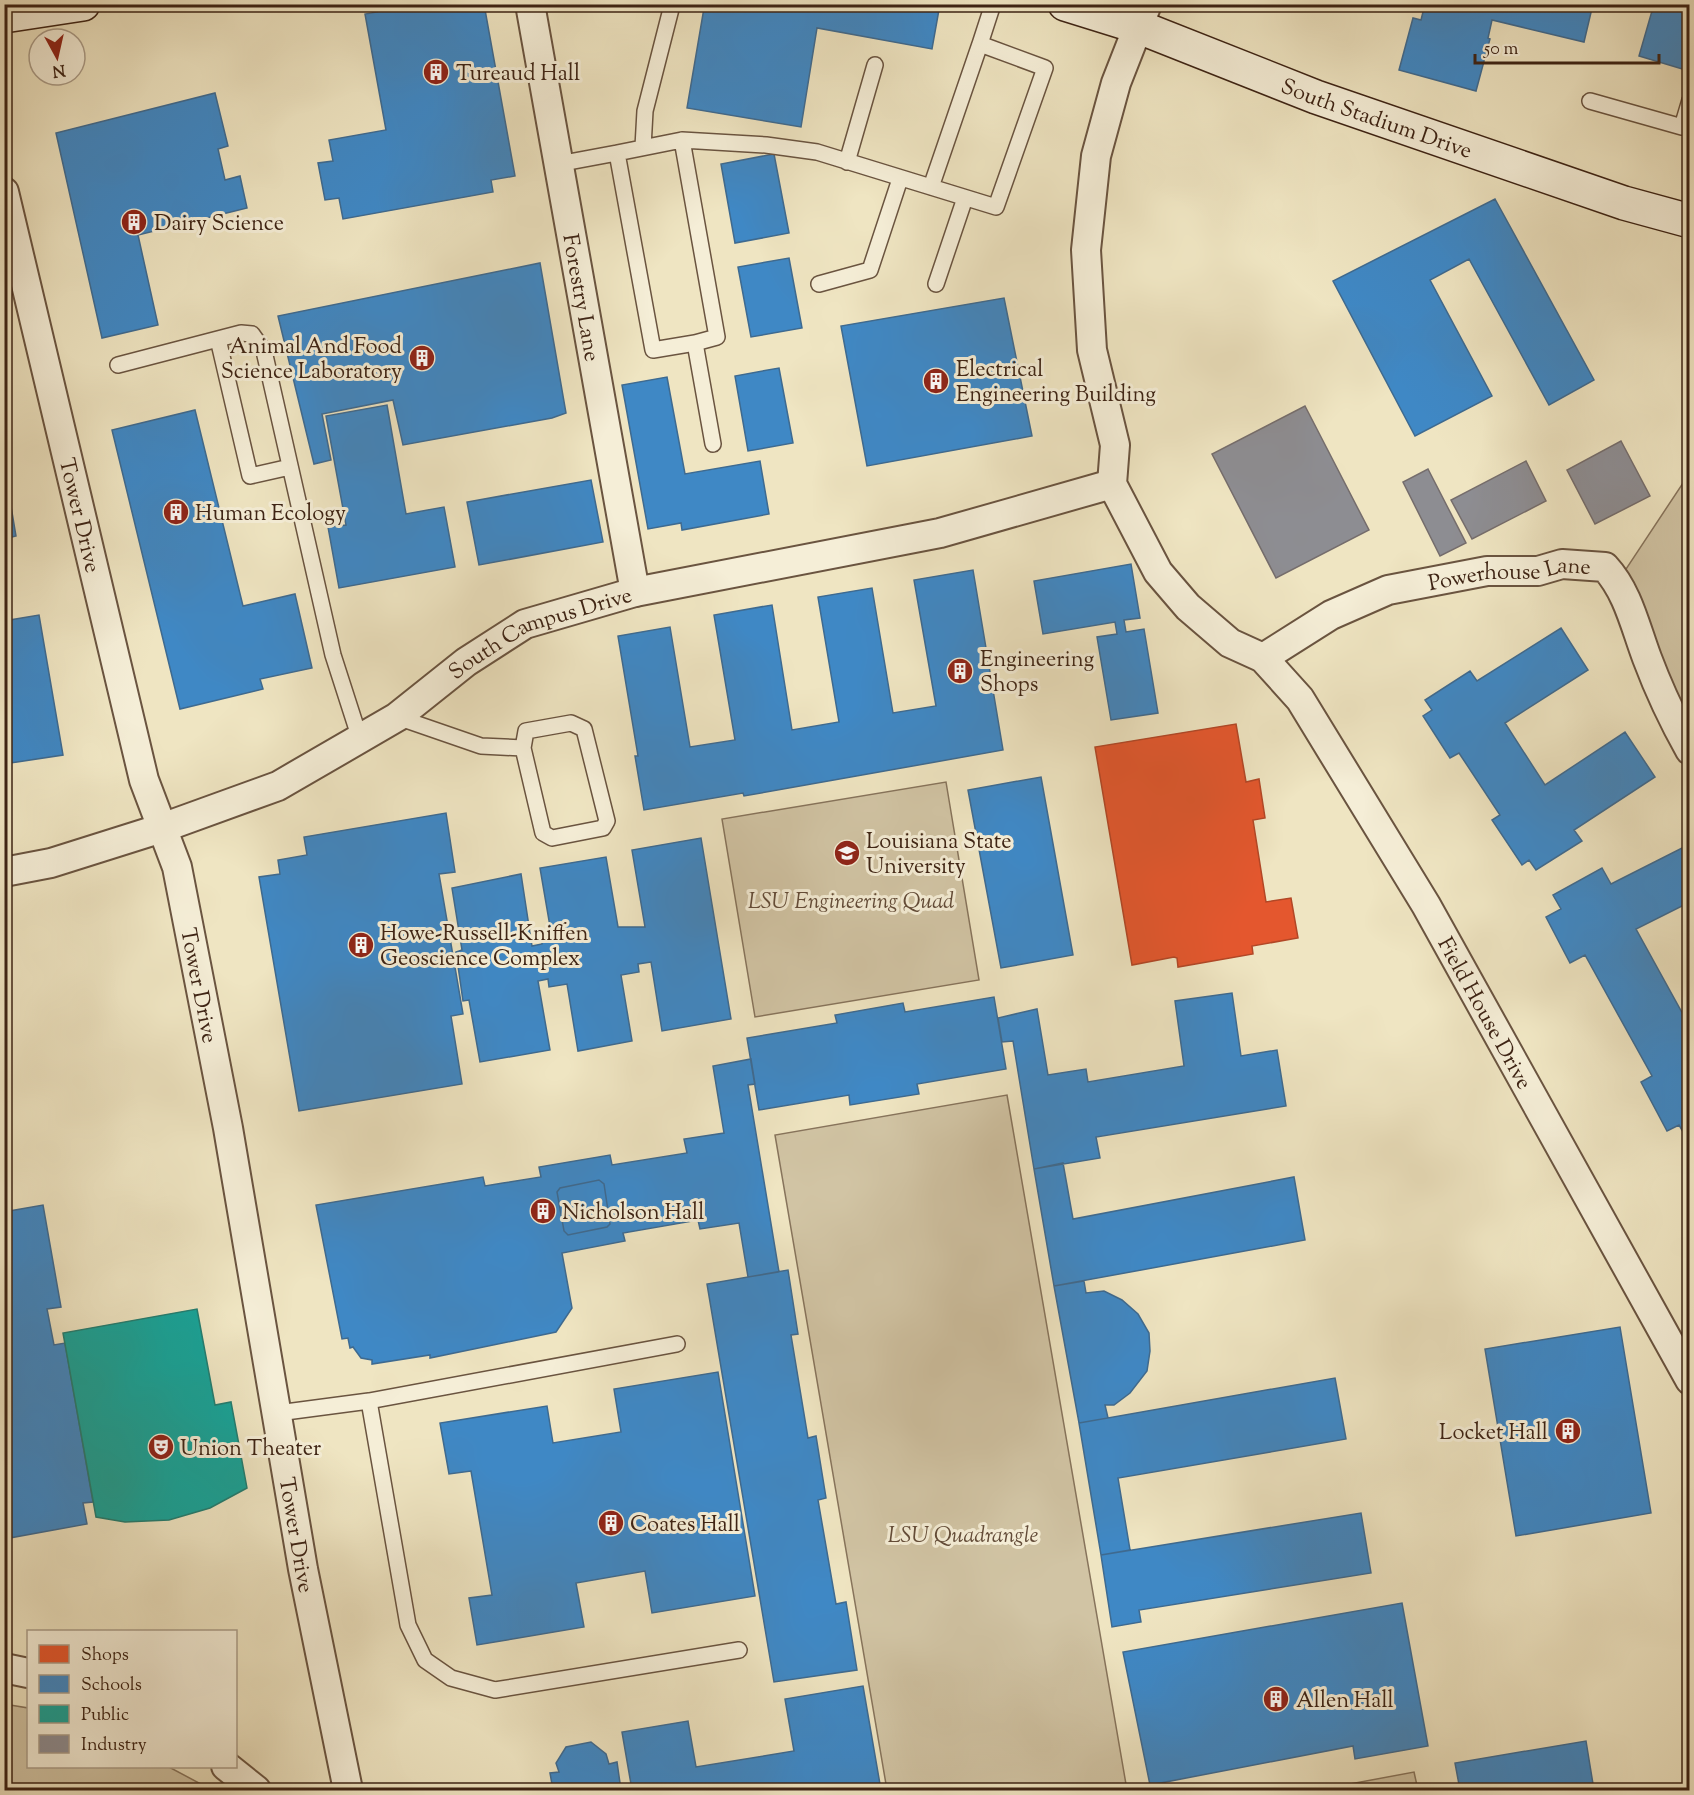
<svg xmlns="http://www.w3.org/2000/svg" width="1694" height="1795" viewBox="0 0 1694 1795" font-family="'Sorts Mill Goudy',serif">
<rect width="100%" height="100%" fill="#efe5c2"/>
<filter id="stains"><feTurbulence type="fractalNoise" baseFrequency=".00333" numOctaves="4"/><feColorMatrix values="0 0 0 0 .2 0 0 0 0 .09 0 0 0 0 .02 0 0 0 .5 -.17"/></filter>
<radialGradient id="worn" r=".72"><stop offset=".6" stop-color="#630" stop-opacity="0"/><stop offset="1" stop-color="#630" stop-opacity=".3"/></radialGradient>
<!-- green -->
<path fill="#d1c4a4" stroke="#87745c" stroke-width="1.5" d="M 1689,474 L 1689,722 L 1669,680 L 1626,569 Z
M 946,782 L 979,980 L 755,1017 L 722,819 Z
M 1007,1095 L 1127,1790 L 887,1790 L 775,1135 Z
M 4,1704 L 28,1708 L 28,1766 L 169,1767 L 212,1790 L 5,1790 Z
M 1414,1772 L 1418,1790 L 1318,1790 Z"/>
<!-- shops -->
<path fill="#e4572e" stroke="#b24726" stroke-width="1.5" d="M 1236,724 L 1246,782 L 1259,779 L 1265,818 L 1253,820 L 1266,902 L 1291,898 L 1298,938 L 1252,946 L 1253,954 L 1178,967 L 1177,958 L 1174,957 L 1132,965 L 1095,747 Z"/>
<!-- schools -->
<path fill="#3f88c5" stroke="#3e6a90" stroke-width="1.5" d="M 375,4 L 484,4 L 515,176 L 491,180 L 493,192 L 343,219 L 339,198 L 325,200 L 318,163 L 333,161 L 329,140 L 386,130 L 365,14 L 377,12 Z
M 940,4 L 932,49 L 817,28 L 801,127 L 687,108 L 704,8 L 688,4 Z
M 1425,4 L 1593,4 L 1584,42 L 1492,20 L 1488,38 L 1490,39 L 1476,91 L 1399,70 L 1413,18 L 1421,20 Z
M 1654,4 L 1690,4 L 1689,71 L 1639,56 Z
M 215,93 L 228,146 L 218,149 L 225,180 L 240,176 L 247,208 L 138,235 L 158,325 L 102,338 L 56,133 Z
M 774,154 L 789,233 L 735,243 L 721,164 Z
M 1495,199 L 1594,380 L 1549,405 L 1469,259 L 1430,280 L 1492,396 L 1415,436 L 1333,281 Z
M 789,258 L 802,328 L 751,337 L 738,267 Z
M 540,263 L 566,413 L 552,418 L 403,445 L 393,400 L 322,414 L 331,460 L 314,464 L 278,316 Z
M 1004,298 L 1032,436 L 867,466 L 841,326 Z
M 779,368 L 793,443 L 748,451 L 735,376 Z
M 667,377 L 685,474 L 760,461 L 769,514 L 682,530 L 681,523 L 648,529 L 622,385 Z
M 387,405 L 406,514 L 444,507 L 455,567 L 339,588 L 328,527 L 346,525 L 326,416 Z
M 195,410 L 243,606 L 295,594 L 312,668 L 260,679 L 263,689 L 180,709 L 112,430 Z
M 4,465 L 16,536 L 4,539 Z
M 591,480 L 603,542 L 479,565 L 467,502 Z
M 1131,564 L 1140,618 L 1124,620 L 1126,632 L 1144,629 L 1158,713 L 1111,720 L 1097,637 L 1117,634 L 1115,622 L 1043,634 L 1034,581 Z
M 973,570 L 1003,750 L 744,796 L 743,793 L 644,810 L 635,756 L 638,756 L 618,636 L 670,627 L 690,747 L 735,740 L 714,615 L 772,605 L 792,730 L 839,722 L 818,597 L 872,588 L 893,713 L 936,706 L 914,580 Z
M 39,615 L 63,755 L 4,764 L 4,621 Z
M 1561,628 L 1588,670 L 1505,723 L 1545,785 L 1625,732 L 1655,777 L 1574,830 L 1582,841 L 1536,870 L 1529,860 L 1522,865 L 1492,820 L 1500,815 L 1459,753 L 1450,758 L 1423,716 L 1432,710 L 1425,700 L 1470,671 L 1477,681 Z
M 1041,777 L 1073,955 L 1001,968 L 968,790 Z
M 446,813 L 455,872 L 439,874 L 463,1014 L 451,1016 L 462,1084 L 299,1111 L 259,877 L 280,874 L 278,860 L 307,855 L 304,837 Z
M 701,838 L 731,1019 L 662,1031 L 651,962 L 638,964 L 639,972 L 621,975 L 632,1041 L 578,1051 L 567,984 L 549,987 L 548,979 L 538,981 L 550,1050 L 480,1062 L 469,1000 L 463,1001 L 456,952 L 462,950 L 452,888 L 521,874 L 532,946 L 542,944 L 542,940 L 552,938 L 540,868 L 606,857 L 618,927 L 645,927 L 632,850 Z
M 1690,844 L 1690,902 L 1636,929 L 1690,1027 L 1690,1135 L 1686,1137 L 1679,1125 L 1667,1131 L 1641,1082 L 1652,1076 L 1585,955 L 1570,963 L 1546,917 L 1561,909 L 1553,895 L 1602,868 L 1611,884 Z
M 1232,993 L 1241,1056 L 1277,1050 L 1286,1106 L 1096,1137 L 1100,1158 L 1034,1169 L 1013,1041 L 1002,1042 L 998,1018 L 1037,1009 L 1048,1075 L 1086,1069 L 1088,1082 L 1184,1066 L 1175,1001 Z
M 994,997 L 1006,1069 L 917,1084 L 919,1094 L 850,1105 L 849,1095 L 759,1110 L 747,1038 L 837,1023 L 835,1015 L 903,1003 L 905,1012 Z
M 751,1059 L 755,1084 L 748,1085 L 779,1272 L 748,1277 L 739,1223 L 700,1229 L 698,1220 L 623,1233 L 625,1241 L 562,1253 L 572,1308 L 556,1332 L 430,1358 L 430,1355 L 372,1364 L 372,1360 L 361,1358 L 353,1347 L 350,1348 L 348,1338 L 342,1339 L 316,1205 L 483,1177 L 485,1186 L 503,1183 L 541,1177 L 539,1167 L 610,1155 L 612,1165 L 687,1153 L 684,1139 L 724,1133 L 713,1066 Z
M 1063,1163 L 1073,1219 L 1294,1177 L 1305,1240 L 1054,1286 L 1034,1169 Z
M 599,1180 L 604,1184 L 610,1224 L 607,1227 L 568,1235 L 564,1231 L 557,1192 L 560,1188 Z
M 43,1205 L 61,1307 L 47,1309 L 54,1345 L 65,1343 L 93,1502 L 83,1503 L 87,1524 L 4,1539 L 4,1212 Z
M 788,1270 L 798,1334 L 791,1335 L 808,1438 L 816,1436 L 826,1498 L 818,1500 L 836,1604 L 846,1602 L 857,1670 L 774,1682 L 707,1284 Z
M 1084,1281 L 1086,1293 L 1104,1291 L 1122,1300 L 1138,1314 L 1149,1333 L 1150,1351 L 1147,1371 L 1130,1393 L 1114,1405 L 1105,1405 L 1108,1418 L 1079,1423 L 1054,1286 Z
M 1620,1327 L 1651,1513 L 1516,1536 L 1485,1349 Z
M 718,1372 L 755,1596 L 652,1613 L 645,1571 L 576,1583 L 584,1627 L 477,1645 L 469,1598 L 492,1595 L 471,1471 L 449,1474 L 440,1423 L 547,1406 L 553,1443 L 621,1432 L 614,1389 Z
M 1335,1378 L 1346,1439 L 1118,1478 L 1130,1550 L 1101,1555 L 1079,1423 Z
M 1361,1513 L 1371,1573 L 1139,1610 L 1141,1622 L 1112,1627 L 1101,1555 Z
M 1402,1603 L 1428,1746 L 1355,1759 L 1353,1746 L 1150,1785 L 1123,1652 Z
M 863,1686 L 881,1790 L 632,1790 L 622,1732 L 688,1721 L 696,1767 L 794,1751 L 785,1699 Z
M 1586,1741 L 1594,1790 L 1460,1790 L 1455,1763 Z
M 591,1742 L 606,1754 L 609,1764 L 617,1762 L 621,1790 L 553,1790 L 550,1773 L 559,1772 L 556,1763 L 566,1747 Z"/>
<!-- public -->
<path fill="#17a398" stroke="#227d70" stroke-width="1.5" d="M 197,1309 L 215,1405 L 231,1402 L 247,1488 L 210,1508 L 169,1520 L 125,1522 L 96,1517 L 63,1333 Z"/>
<!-- industry -->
<path fill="#8d8d92" stroke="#756d6c" stroke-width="1.5" d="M 1305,406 L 1369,530 L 1276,578 L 1212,454 Z
M 1621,441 L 1650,496 L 1595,524 L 1567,470 Z
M 1526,461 L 1546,501 L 1472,539 L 1451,500 Z
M 1428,469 L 1466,543 L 1440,556 L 1403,482 Z"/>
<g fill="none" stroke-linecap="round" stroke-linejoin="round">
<!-- lane casing -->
<g stroke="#6a5440" stroke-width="18">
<path id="lane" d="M 1590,101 L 1682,127 L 1690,100
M 682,140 L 717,337 L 695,343
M 643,147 L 645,111 L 671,9
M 847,162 L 875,65
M 558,164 L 617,153
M 931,187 L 980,44
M 819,284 L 870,270 L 900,179
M 936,284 L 965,198
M 218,339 L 250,476 L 290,467
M 118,365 L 241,333 L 252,334 L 264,351 L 333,655 L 360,739
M 713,444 L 695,343 L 653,350 L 617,153 L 682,140 L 766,145 L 817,152 L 996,207 L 1045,68 L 980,44 L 993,4
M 397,717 L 481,746 L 523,748 L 543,833 L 552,838 L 603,828 L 607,821 L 584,729 L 571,723 L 526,731 L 523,748
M 369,1401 L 408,1625 L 425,1660 L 451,1678 L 495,1690 L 739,1650
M 278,1413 L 369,1401 L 677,1344"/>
</g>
<!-- street casing -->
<g stroke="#6a5440" stroke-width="32">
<g id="street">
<path id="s1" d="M 530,4 L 635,592"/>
<path id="s2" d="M 1147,4 L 1116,83 L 1096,156 L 1086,250 L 1092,350 L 1115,445 L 1112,484 L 1158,572 L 1188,607 L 1230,643 L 1263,658 L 1300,699 L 1426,905 L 1690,1380"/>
<path id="s3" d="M 4,192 L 144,780 L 177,867 L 228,1128 L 303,1569 L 348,1790"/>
<path id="s4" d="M 1263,658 L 1331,615 L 1388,590 L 1487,571 L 1538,571 L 1562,564 L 1605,567 C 1628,592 1635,626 1647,658 C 1659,690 1673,720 1690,750"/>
<path id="s5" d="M 4,872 L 51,863 L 162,828 L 278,786 L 397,717 L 466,662 L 525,624 L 635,592 L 940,533 L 1112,484"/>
<path d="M 4,1668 L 28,1673"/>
<path d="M 226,1766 L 256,1790"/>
</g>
</g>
<!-- secondary casing -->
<g stroke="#3d2314" stroke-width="36">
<g id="secondary">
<path id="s6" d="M 1065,4 L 1139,27 L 1316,97 L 1624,203 L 1690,221"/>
<path d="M 4,16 L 83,4"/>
</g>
</g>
<!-- lane -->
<use href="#lane" stroke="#f5eed7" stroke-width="15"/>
<!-- street -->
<use href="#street" stroke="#f5eed7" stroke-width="28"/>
<!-- secondary -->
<use href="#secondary" stroke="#f5eed7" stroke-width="33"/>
</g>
<!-- icons -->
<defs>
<g id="building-disc" transform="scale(1.35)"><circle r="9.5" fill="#8f2418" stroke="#f5eed7"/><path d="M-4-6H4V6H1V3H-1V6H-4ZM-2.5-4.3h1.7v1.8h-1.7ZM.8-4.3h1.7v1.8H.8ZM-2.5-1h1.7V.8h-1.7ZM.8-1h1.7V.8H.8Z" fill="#fff"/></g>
<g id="university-disc" transform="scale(1.35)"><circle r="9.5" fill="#8f2418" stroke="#f5eed7"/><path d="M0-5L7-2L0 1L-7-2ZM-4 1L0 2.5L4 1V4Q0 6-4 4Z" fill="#fff"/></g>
<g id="theatre-disc" transform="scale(1.35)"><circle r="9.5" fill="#8f2418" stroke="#f5eed7"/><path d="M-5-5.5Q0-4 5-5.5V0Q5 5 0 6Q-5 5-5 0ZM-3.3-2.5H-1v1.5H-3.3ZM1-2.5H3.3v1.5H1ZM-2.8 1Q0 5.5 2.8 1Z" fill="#fff"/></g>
</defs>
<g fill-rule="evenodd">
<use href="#building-disc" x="436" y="72"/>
<use href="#building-disc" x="134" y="222"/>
<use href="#building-disc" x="422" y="358"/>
<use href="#building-disc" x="936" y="381"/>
<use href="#building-disc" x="176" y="512"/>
<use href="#building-disc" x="960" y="671"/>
<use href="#university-disc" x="847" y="853"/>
<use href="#building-disc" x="361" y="945"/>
<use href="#building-disc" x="543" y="1211"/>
<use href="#building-disc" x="1568" y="1431"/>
<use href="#theatre-disc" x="161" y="1447"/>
<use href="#building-disc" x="611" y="1523"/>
<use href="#building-disc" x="1276" y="1699"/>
</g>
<g text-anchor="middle" stroke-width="6" stroke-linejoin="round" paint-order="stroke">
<!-- poi labels -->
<g font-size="22" fill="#3d2314" stroke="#f5eed7" text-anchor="start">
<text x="456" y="80">Tureaud Hall</text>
<text x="154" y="230">Dairy Science</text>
<text x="402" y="353" text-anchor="end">Animal And Food<tspan x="402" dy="25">Science Laboratory</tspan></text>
<text x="956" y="376">Electrical<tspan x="956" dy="25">Engineering Building</tspan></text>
<text x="195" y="520">Human Ecology</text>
<text x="980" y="666">Engineering<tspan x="980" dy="25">Shops</tspan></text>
<text x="866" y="848">Louisiana State<tspan x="866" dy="25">University</tspan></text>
<text x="380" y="940">Howe-Russell-Kniffen<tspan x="380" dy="25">Geoscience Complex</tspan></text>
<text x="562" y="1219">Nicholson Hall</text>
<text x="1548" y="1439" text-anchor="end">Locket Hall</text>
<text x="180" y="1455">Union Theater</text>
<text x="630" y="1531">Coates Hall</text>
<text x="1296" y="1707">Allen Hall</text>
</g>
<!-- street labels -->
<g font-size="22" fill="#3d2314" stroke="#f5eed7">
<text dy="8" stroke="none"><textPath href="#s6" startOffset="332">South Stadium Drive</textPath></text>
<text dy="8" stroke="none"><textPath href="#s1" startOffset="298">Forestry Lane</textPath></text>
<text dy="8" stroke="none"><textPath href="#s3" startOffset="332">Tower Drive</textPath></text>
<text dy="8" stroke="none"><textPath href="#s4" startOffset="266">Powerhouse Lane</textPath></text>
<text dy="8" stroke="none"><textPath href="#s5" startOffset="594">South Campus Drive</textPath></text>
<text dy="8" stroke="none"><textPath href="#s3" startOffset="818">Tower Drive</textPath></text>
<text dy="8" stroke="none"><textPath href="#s2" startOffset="1149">Field House Drive</textPath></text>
<text dy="8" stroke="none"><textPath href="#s3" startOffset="1376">Tower Drive</textPath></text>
</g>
<!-- park labels -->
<g font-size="22" font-style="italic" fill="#624b38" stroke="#f5eed7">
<text x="851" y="908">LSU Engineering Quad</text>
<text x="963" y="1542">LSU Quadrangle</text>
</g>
</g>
<!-- margin -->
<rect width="1694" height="1795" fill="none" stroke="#efe5c2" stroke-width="24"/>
<rect x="6" y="6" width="1682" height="1783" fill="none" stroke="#3d2314" stroke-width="3"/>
<rect x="12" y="12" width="1670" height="1771" fill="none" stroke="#3d2314" stroke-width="1.5"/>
<!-- legend -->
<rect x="27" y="1630" width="210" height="138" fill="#f5eed7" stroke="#ab9d89" stroke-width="1.5"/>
<rect x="39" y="1645" width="30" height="18" fill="#e4572e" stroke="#ab9d89" stroke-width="1.5"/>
<text x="81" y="1660" font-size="18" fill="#3d2314">Shops</text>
<rect x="39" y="1675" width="30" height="18" fill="#3f88c5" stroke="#ab9d89" stroke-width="1.5"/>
<text x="81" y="1690" font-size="18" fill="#3d2314">Schools</text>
<rect x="39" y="1705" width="30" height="18" fill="#17a398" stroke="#ab9d89" stroke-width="1.5"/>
<text x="81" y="1720" font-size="18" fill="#3d2314">Public</text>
<rect x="39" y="1735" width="30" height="18" fill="#8d8d92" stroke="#ab9d89" stroke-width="1.5"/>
<text x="81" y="1750" font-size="18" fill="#3d2314">Industry</text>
<!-- north arrow -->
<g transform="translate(57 57) rotate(172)"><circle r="28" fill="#f5eed7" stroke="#ab9d89" stroke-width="1.5"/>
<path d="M0-4.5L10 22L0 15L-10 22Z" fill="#8f2418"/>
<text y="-9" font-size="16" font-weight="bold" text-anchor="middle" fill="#3d2314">N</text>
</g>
<!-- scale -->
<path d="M1475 54v9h184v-9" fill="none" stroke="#3d2314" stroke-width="3"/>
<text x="1484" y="54" font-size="18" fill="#3d2314" stroke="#f5eed7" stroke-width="4.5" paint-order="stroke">50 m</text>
<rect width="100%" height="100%" filter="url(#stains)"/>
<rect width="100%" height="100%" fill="url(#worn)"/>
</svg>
